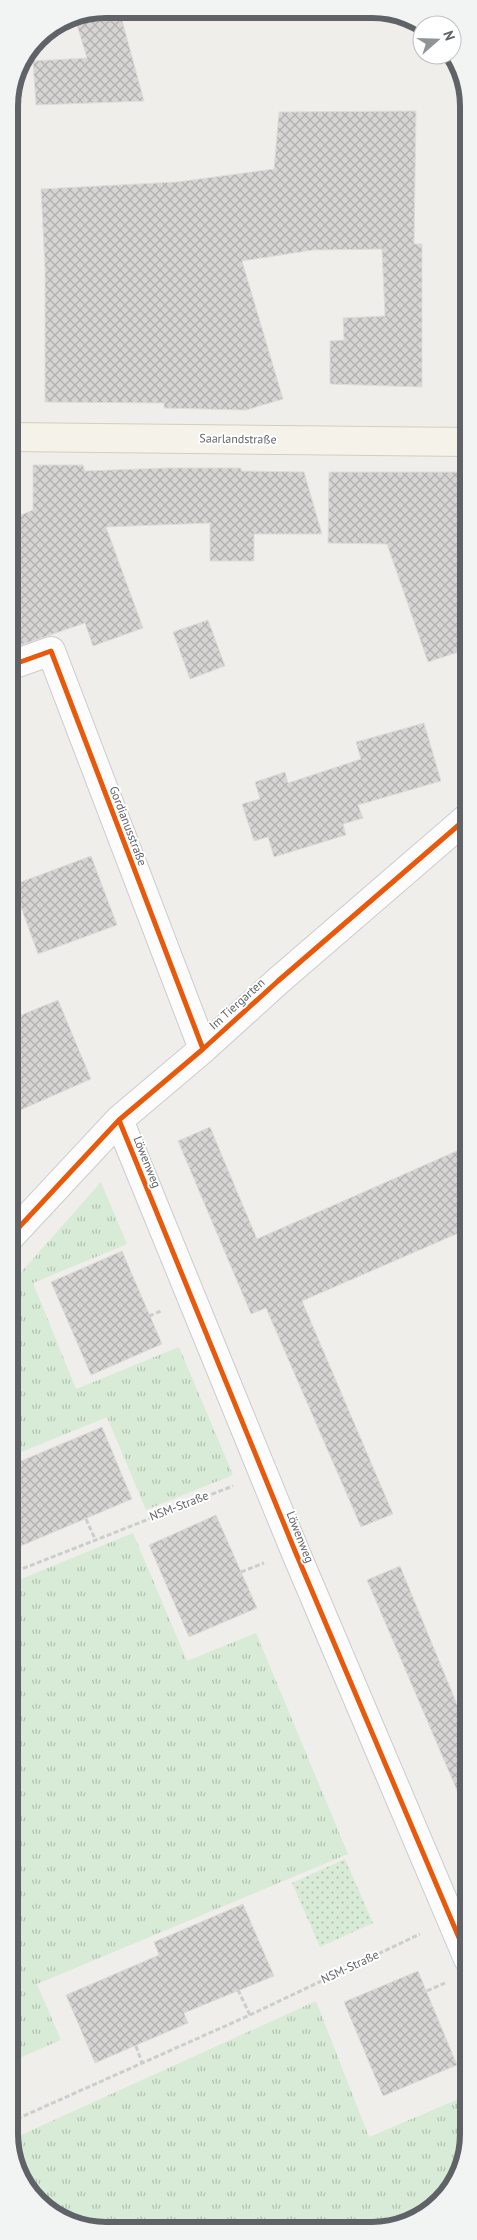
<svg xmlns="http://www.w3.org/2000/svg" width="477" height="2240" viewBox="0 0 477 2240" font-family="'PT Sans',sans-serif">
<defs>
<pattern id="grass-tufts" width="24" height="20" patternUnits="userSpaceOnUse" patternTransform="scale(1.25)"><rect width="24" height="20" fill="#d8ebd6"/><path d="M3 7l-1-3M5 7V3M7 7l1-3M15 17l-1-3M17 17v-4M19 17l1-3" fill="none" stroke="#b2c2b1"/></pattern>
<pattern id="park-dots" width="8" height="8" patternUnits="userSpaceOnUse" patternTransform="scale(1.25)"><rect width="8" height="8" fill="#d8ebd6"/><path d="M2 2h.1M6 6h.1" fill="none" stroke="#b2c2b1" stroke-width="1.8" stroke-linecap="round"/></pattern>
<pattern id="building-cross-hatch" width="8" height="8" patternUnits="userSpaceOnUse" patternTransform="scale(1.25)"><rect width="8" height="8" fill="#d6d5d3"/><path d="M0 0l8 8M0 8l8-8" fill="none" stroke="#b1b0af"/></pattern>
</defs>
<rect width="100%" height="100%" fill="#efeeea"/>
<!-- grass -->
<path fill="url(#grass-tufts)" d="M 101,1182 L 127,1244 L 33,1283 L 76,1389 L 179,1347 L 233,1475 L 146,1510 L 107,1417 L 9,1457 L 9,1286 Z
M 133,1533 L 187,1661 L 256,1633 L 348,1854 L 37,1984 L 61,2040 L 10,2062 L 9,1584 Z
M 316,2001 L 369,2137 L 468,2095 L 468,2140 L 440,2203 L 383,2230 L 87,2229 L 33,2198 L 10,2147 L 10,2140 Z"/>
<!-- park -->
<path fill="url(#park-dots)" d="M 345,1859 L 373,1923 L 320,1947 L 292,1883 Z"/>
<!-- building -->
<path fill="url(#building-cross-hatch)" stroke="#deddd9" d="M 106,9 L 119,9 L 144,101 L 36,105 L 33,61 L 87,58 L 74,15 Z
M 416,111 L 414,244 L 422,244 L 422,387 L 330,384 L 330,341 L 344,340 L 343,318 L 385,316 L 382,249 L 313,250 L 242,261 L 283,399 L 246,410 L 164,408 L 164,403 L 45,402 L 45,268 L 41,189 L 177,182 L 274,169 L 279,112 Z
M 33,465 L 83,465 L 85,471 L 167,468 L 241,468 L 241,471 L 304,472 L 322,534 L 254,534 L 254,561 L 210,561 L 210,523 L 106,527 L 143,628 L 93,646 L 85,623 L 9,649 L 9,520 L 33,510 Z
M 329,472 L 468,472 L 468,649 L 428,662 L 387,544 L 328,543 Z
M 208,620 L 225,666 L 190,679 L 173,632 Z
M 424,723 L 441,781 L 358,805 L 363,818 L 343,824 L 346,835 L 274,857 L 268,837 L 254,841 L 242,804 L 260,799 L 255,782 L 285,772 L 288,783 L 361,759 L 356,742 Z
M 91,856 L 117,925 L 38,954 L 13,885 Z
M 58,1000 L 91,1079 L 9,1115 L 9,1020 Z
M 210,1127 L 257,1239 L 468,1146 L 468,1229 L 302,1301 L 393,1514 L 361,1527 L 266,1308 L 251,1314 L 178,1141 Z
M 122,1251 L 162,1344 L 91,1375 L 51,1282 Z
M 102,1427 L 132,1499 L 9,1551 L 9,1466 Z
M 216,1515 L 257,1608 L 189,1637 L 149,1545 Z
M 400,1566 L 468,1731 L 468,1816 L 367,1580 Z
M 243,1904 L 274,1976 L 184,2013 L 188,2023 L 95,2063 L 66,1995 L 159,1955 L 154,1942 Z
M 418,1971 L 457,2065 L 383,2096 L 344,2002 Z"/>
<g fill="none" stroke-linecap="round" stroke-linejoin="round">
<!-- minor casing -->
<g stroke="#cbcccc" stroke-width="30">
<path id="minor" d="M 9,666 L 51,651 L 203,1049
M 119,1120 L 295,1551 L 468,1959
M 9,1238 L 119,1120 L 203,1049 L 278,981 L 468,817"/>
</g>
<!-- major casing -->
<g stroke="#d7ceb8" stroke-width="30">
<path id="major" d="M 9,437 L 468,442"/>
</g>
<!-- path -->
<path stroke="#cacfcc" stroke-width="3" stroke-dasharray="5 2.5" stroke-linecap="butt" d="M 149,1316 L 161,1311
M 86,1519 L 95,1539
M 241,1572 L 264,1563
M 9,1574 L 233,1486
M 238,1990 L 250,2015
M 427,1991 L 445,1983
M 136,2046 L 142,2063
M 10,2122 L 250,2015 L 420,1934"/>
<!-- minor -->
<use href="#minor" stroke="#fdfcfc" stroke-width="28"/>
<!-- major -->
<use href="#major" stroke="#f4f2e9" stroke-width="28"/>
<!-- cycleway casing -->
<g stroke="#fff" stroke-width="8">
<path id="cycleway" d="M 9,666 L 51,651 L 203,1049
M 119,1120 L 295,1551 L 468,1959
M 9,1238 L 119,1120 L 203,1049 L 278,981 L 468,817"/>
</g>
<!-- cycleway -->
<use href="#cycleway" stroke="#e8590c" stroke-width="5"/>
</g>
<g text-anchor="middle" stroke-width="4" stroke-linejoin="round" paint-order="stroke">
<!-- street labels -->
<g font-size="12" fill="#5f6368" stroke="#fff">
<text transform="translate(238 439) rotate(1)" y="4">Saarlandstraße</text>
<text transform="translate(128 826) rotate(69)" y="4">Gordianusstraße</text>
<text transform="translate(237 1004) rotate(-42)" y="4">Im Tiergarten</text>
<text transform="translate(147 1162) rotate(68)" y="4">Löwenweg</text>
<text transform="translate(179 1506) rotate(-21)" y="4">NSM-Straße</text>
<text transform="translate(300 1537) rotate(68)" y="4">Löwenweg</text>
<text transform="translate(350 1967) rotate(-25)" y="4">NSM-Straße</text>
</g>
</g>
<!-- crop -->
<path d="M0 0H477V2240H0ZM106 18H372A88 88 0 0 1 460 106V2134A88 88 0 0 1 372 2222H106A88 88 0 0 1 18 2134V106A88 88 0 0 1 106 18Z" fill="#f2f3f3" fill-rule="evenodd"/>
<path fill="none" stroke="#5f6368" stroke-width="6" d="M106 18H372A88 88 0 0 1 460 106V2134A88 88 0 0 1 372 2222H106A88 88 0 0 1 18 2134V106A88 88 0 0 1 106 18Z"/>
<!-- north arrow -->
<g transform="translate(437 40) rotate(70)"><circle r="24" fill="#ffffff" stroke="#bfc1c3"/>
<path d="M0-4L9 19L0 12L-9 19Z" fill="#919496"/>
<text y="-8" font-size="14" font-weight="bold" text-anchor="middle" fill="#5f6368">N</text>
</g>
</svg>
